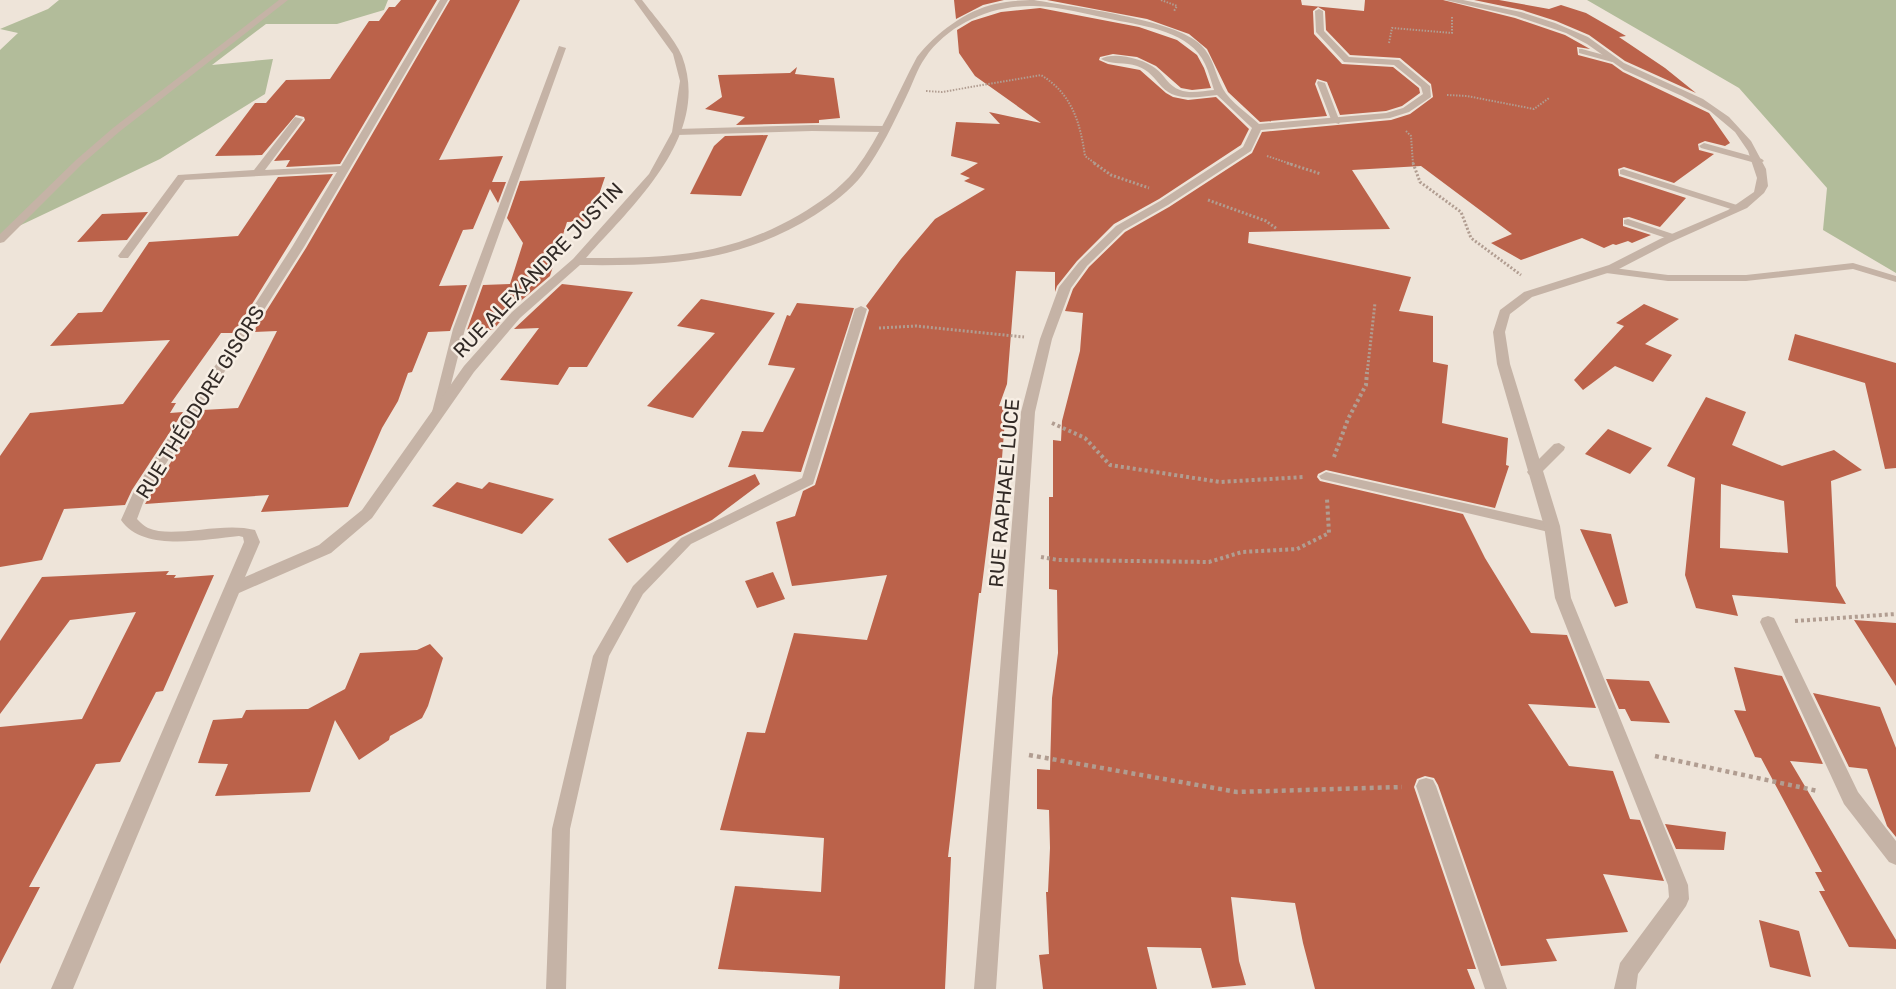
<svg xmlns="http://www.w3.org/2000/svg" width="1896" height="989" viewBox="0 0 1896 989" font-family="Rubik,sans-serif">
<rect width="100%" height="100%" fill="#eee4d9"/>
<!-- green -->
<path fill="#b2bc9a" d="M 59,0 L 388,0 L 384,10 L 337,24 L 266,24 L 212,65 L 273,59 L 265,94 L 160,159 L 0,235 L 0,50 L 18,33 L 0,29 L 48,9 Z
M 1587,0 L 1896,0 L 1896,273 L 1823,230 L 1827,188 L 1739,88 Z"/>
<!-- building -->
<path fill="#bb624a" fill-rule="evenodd" d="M 401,0 L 437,0 L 340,164 L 286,167 L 290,160 L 274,161 L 305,120 L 304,117 L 296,115 L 262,155 L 215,156 L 255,103 L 266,103 L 286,80 L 330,79 L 369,21 L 379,21 L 389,7 L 395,7 Z
M 450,0 L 520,0 L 439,160 L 503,156 L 492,182 L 506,182 L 498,203 L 490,189 L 473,229 L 463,230 L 439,286 L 467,285 L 450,331 L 428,332 L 412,372 L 408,373 L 398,401 L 382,428 L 348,507 L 261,512 L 269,495 L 145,504 L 203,410 L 238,408 L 277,331 L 253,332 L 306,248 Z
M 954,0 L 1004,0 L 983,5 L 956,19 Z
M 1047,0 L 1301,0 L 1302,5 L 1364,11 L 1365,0 L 1443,0 L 1515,18 L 1565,35 L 1590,49 L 1577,47 L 1578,55 L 1612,64 L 1623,72 L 1709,113 L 1730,143 L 1725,146 L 1705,141 L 1698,144 L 1699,150 L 1714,154 L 1674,183 L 1624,167 L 1618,169 L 1619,176 L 1686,198 L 1660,227 L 1629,217 L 1623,218 L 1623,226 L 1651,235 L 1632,243 L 1628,241 L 1616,245 L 1613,244 L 1604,248 L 1582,238 L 1521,260 L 1491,243 L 1512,234 L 1421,166 L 1352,170 L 1390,229 L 1249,232 L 1248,243 L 1411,277 L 1399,311 L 1433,316 L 1433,362 L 1448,365 L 1442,423 L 1508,438 L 1506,465 L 1509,466 L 1495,508 L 1326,470 L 1318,474 L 1317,477 L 1320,481 L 1463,514 L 1485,558 L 1531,633 L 1567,635 L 1596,708 L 1528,704 L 1569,766 L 1613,771 L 1630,819 L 1640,820 L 1664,881 L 1603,874 L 1628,932 L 1546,939 L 1557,961 L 1501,966 L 1438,785 L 1434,778 L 1425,776 L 1417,779 L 1414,787 L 1476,969 L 1467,969 L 1475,989 L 1315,989 L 1303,943 L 1295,903 L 1231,897 L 1239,961 L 1246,985 L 1212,988 L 1201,948 L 1147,947 L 1157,989 L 1043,989 L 1039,955 L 1049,954 L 1046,892 L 1048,892 L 1050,848 L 1049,810 L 1037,809 L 1037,769 L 1050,770 L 1052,698 L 1058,653 L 1057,590 L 1049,589 L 1049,497 L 1053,497 L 1053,440 L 1061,441 L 1062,421 L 1080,351 L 1083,313 L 1065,311 L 1073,289 L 1089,267 L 1125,232 L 1169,207 L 1252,153 L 1262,132 L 1391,120 L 1410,114 L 1433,97 L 1431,84 L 1400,58 L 1350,55 L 1326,30 L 1325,11 L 1318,7 L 1313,11 L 1314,34 L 1342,64 L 1393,67 L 1419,88 L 1420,93 L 1402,106 L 1386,111 L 1340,115 L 1327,82 L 1317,79 L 1315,84 L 1327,116 L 1260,122 L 1228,92 L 1207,49 L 1189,34 L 1147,19 Z
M 1474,0 L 1499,0 L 1549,9 L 1561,5 L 1586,13 L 1626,36 L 1619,37 L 1665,68 L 1696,93 L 1625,61 L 1589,35 L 1556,21 L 1522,10 Z
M 1040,8 L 1139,27 L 1177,40 L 1197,55 L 1204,68 L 1211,88 L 1192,90 L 1181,88 L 1156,66 L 1137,57 L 1113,54 L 1100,57 L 1099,60 L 1108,64 L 1140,70 L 1166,93 L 1173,97 L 1188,100 L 1216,97 L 1249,129 L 1241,145 L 1159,199 L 1114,224 L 1077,261 L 1057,286 L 1055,292 L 1055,272 L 1016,271 L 1007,384 L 999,406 L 1006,407 L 1002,458 L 998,458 L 981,593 L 979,593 L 948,857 L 951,857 L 945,989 L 839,989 L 840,976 L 718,969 L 735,886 L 821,892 L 824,838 L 720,830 L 747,732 L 765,733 L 794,633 L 867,640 L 887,575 L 792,586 L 776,522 L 795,516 L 803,491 L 815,485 L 869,310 L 866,306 L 901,259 L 935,219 L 985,189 L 964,181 L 970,178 L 960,174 L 978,163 L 951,156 L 956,122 L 1000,124 L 989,112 L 1041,123 L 975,76 L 959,53 L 957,30 L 972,21 L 1001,12 Z
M 797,67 L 795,74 L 834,78 L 840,118 L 819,120 L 819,123 L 736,125 L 745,117 L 705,109 L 722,97 L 718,75 L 790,73 Z
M 768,135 L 741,196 L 690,194 L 714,146 L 725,136 Z
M 333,174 L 234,333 L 221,333 L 171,403 L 176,403 L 170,413 L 183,412 L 132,490 L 125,505 L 64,509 L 42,560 L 0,567 L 0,456 L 30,413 L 123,404 L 170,340 L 50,346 L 78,313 L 102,312 L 149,242 L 238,236 L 278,177 Z
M 605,177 L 590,221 L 567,222 L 550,276 L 510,310 L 493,330 L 467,330 L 483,285 L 510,284 L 523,243 L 507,218 L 520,181 Z
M 148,212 L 127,240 L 77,242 L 102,214 Z
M 562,284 L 633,292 L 587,367 L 569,367 L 558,385 L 500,380 L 539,328 L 514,329 Z
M 701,299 L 775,313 L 693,418 L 647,406 L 715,333 L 677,326 Z
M 797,303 L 854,308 L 801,472 L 728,467 L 742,431 L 763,432 L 795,368 L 768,365 L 787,315 L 790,316 Z
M 1644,304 L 1679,319 L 1645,344 L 1672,355 L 1653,382 L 1615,366 L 1583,390 L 1574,380 L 1624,326 L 1616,323 Z
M 1795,334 L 1896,363 L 1896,468 L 1885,469 L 1865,383 L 1788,360 Z
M 1706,397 L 1746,412 L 1732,445 L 1782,466 L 1834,450 L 1862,470 L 1831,481 L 1836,586 L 1846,604 L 1732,595 L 1738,616 L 1696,608 L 1685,575 L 1695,478 L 1667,466 ZM 1721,484 L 1784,501 L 1788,553 L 1720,548 Z
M 1608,429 L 1652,448 L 1630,474 L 1585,454 Z
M 755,474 L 760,484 L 712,520 L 627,563 L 608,539 Z
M 457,482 L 482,489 L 489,482 L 554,499 L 522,534 L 432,506 Z
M 1580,529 L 1611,534 L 1628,603 L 1615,607 Z
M 169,571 L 166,575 L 176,575 L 174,578 L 214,575 L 163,691 L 156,692 L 120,762 L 96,764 L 29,887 L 40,887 L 0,964 L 0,727 L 82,719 L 136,612 L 70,620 L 0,714 L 0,641 L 42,577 Z
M 773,572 L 785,599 L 757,608 L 745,581 Z
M 1854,620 L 1896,623 L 1896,686 Z
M 430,644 L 443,658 L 428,706 L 422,718 L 390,736 L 389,740 L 359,760 L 335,720 L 310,792 L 215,796 L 228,764 L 198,763 L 213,720 L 242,718 L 246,710 L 308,709 L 345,689 L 360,653 L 417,650 Z
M 1734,667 L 1782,676 L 1823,764 L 1790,761 L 1896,940 L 1896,949 L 1849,947 L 1819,891 L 1825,891 L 1815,872 L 1822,872 L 1761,758 L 1755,757 L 1734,710 L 1746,711 Z
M 1606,679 L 1649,681 L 1670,723 L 1631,721 L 1625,709 L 1619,709 Z
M 1813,693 L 1880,707 L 1896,748 L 1896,837 L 1887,826 L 1867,769 L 1849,767 Z
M 1665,824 L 1726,832 L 1724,850 L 1676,849 Z
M 1759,920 L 1799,931 L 1811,977 L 1770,967 Z"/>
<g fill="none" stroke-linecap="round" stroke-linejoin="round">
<!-- path-far3 -->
<path stroke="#b19d91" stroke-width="2" stroke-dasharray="1.5 1.5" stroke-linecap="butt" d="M 1161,0 L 1177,6 L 1174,11
M 1389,43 L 1392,28 L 1452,33 L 1452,17
M 926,91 L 942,92 L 1041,75 C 1072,94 1080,122 1085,156 L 1096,164
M 1447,95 L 1467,96 L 1534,109 L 1549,98
M 1406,131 L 1411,136 L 1413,164
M 1267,156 L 1291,164"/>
<!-- path-far2 -->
<path stroke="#b19d91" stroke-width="3" stroke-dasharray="2 2" stroke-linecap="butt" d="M 1094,163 L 1111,175 L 1149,188
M 1287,163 L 1321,174
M 1413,163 L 1420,182 L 1461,212 L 1471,238 L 1521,275
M 1208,200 L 1266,221 L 1277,229
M 879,328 L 916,326 L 1024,337
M 1367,374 L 1375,303"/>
<!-- path-far1 -->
<path stroke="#b19d91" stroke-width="4" stroke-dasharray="3 3" stroke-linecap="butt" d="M 1052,423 L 1085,438 L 1110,465 L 1220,482 L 1304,477
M 1334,457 L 1348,419 L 1366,385 L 1367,372
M 1041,557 L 1058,560 L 1209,562 L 1242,552 L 1297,549 L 1329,533 L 1327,499
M 1795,621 L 1896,614"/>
<!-- path -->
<path stroke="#b19d91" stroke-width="4.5" stroke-dasharray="4 4" stroke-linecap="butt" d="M 1029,755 L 1237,792 L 1402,787
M 1655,756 L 1818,791"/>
<!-- service -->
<path fill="#c5b3a6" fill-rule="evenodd" d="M 279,0 L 288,0 L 119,132 L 82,164 L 4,242 L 0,243 L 0,234 L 76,160 L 113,128 Z
M 559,46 L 566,48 L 465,329 L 444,412 L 442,415 L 434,415 L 432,412 L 453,329 Z
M 1582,49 L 1615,58 L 1616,60 L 1612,62 L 1579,53 L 1579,49 Z
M 1318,81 L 1325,83 L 1340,122 L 1339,124 L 1332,122 L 1317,83 Z
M 812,125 L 884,126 L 888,129 L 884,132 L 812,131 L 677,135 L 673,132 L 677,129 Z
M 1704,143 L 1762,159 L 1764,161 L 1759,164 L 1701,148 L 1699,146 Z
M 1623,169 L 1740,206 L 1742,208 L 1734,210 L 1620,174 L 1620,170 Z
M 1628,219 L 1676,235 L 1677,237 L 1672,240 L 1624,224 L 1624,220 Z
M 1853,263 L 1896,276 L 1896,282 L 1853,269 L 1746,281 L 1668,281 L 1606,273 L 1601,270 L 1606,267 L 1668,275 L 1746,275 Z
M 861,306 L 867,309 L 813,484 L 691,544 L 643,594 L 609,656 L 570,829 L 566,989 L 546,989 L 552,829 L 593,656 L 633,586 L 681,538 L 802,478 L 855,309 Z
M 1559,443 L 1565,447 L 1564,450 L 1539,475 L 1529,475 L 1527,472 L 1529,469 L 1554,444 Z
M 1326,472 L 1553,523 L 1560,528 L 1553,533 L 1321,479 L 1319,476 Z"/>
<!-- minor -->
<path fill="#c5b3a6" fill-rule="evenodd" d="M 440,0 L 448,0 L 304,247 L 146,495 L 137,519 C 140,522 144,526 148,528 C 174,539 222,521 255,530 L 260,542 L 245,577 L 319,545 L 362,510 L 464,366 L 512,312 L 573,259 L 649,174 L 672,132 L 680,81 L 673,54 L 634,0 L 642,0 C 654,16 675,39 682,56 C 712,135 633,205 586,258 C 667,258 726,257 799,215 C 819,203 840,189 855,170 C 881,136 897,94 917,57 C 936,33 965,11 995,4 C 1007,1 1024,0 1034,0 C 1072,7 1175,19 1201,45 C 1214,58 1215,74 1223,89 C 1230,102 1249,114 1259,124 L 1386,113 L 1403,108 L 1423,94 L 1421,87 L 1394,65 L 1344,62 L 1316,32 L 1315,11 L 1319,9 L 1323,11 L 1324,31 L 1349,57 L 1399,60 L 1430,86 L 1431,97 L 1409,112 L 1390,118 L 1261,130 L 1251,151 L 1168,205 L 1124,230 L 1087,266 L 1071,288 L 1052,339 L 1035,412 L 996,989 L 974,989 L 1021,412 L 1040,339 L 1059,287 L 1079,262 L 1116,226 L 1160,201 L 1243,147 L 1252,128 L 1217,95 C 1199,97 1176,102 1162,87 C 1154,78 1149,70 1137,66 C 1126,62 1110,65 1101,59 C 1113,51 1144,59 1155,68 C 1165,75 1168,86 1180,90 C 1190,94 1203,91 1214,90 C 1211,81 1209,72 1205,64 C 1191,32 1145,26 1115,20 C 1089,15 1056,5 1030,6 C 991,6 948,24 925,58 C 917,69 913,83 907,95 C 894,122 881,150 863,174 C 850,191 832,204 815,215 C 739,263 667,266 580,265 L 520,318 L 474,372 L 372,518 L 331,553 L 239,593 L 73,989 L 51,989 L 244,542 L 243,537 L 239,536 C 205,539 143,553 121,520 L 134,491 L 292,247 L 337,172 L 185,180 L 128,258 L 120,258 L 118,256 L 178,175 L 254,170 L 295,117 L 303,119 L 265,170 L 341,166 Z
M 1445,0 L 1463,0 L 1521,12 L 1555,23 L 1588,37 L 1624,63 L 1703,99 L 1729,117 L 1751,141 L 1766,169 L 1768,186 L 1764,193 L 1747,208 L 1669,243 L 1617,270 L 1532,297 L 1510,314 L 1505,332 L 1510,364 L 1560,526 L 1571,598 L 1688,885 L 1689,899 L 1686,906 L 1638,974 L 1636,989 L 1614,989 L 1620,963 L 1669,897 L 1668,885 L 1555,598 L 1544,526 L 1497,364 L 1493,332 L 1500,310 L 1524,292 L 1609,265 L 1660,239 L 1728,210 L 1754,192 L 1757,178 L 1748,151 L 1735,132 L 1710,111 L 1682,96 L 1624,70 L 1587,44 L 1566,33 L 1516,16 Z
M 1768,616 L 1774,618 L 1776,622 L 1858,792 L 1896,841 L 1896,865 L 1889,862 L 1844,804 L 1760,622 L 1762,618 Z
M 1426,778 L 1433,780 L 1436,786 L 1507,989 L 1485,989 L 1416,786 L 1419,780 Z"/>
</g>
<g text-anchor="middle" stroke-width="5" stroke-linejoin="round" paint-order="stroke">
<!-- street labels -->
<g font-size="20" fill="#322a26" stroke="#f7eee4">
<text transform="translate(538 270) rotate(-46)" y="7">RUE ALEXANDRE JUSTIN</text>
<text transform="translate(200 402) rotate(-58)" y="7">RUE THÉODORE GISORS</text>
<text transform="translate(1004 493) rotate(-85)" y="7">RUE RAPHAEL LUCE</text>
</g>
</g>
</svg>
